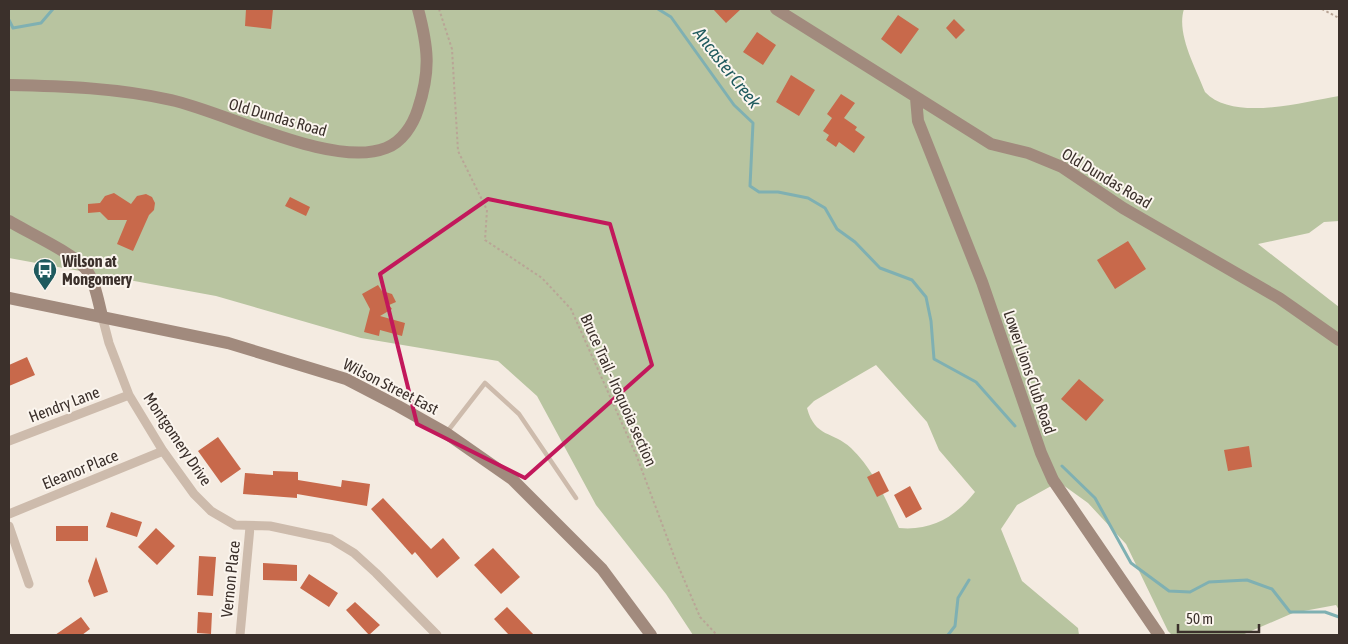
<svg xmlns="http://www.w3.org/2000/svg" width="1348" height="644" viewBox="0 0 1348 644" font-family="'Asap Condensed',sans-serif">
<rect width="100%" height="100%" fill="#f4ebe1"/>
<!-- green -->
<path fill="#b8c4a0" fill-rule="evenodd" d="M 9,9 L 1184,9 C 1176,34 1196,68 1205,92 C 1233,122 1303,102 1339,96 L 1339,221 L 1324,222 L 1309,233 L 1258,244 L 1339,307 L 1339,610 L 1336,605 L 1293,613 L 1242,635 L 1172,635 L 1168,631 L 1126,544 L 1088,503 L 1063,485 L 1053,485 L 1017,505 L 1001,529 L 1022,581 L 1078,628 L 1079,635 L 693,635 L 666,594 L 596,505 L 537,396 L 498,361 L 361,338 L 216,296 L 9,258 ZM 876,365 L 927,422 L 939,450 L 975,492 C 955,517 932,531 899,528 C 886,500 874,470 851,448 C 833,431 815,438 807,408 L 814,401 Z"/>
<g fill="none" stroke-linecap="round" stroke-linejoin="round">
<!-- stream -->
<path stroke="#7fb0b2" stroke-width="3" d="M 658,9 L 671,17 L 734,105 L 753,123 L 750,186 L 759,192 L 778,192 L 808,198 L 825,208 L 837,229 L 855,242 L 880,268 L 912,280 L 926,297 L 931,321 L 934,359 L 976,382 L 1015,426
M 9,20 L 13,28 L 41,23 L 53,9
M 1062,466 L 1095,498 L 1131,563 L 1169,591 L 1190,592 L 1209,582 L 1247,580 L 1272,589 L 1290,612 L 1325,612 L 1339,617
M 948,635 L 955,626 L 958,598 L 969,580"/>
</g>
<!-- building -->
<path fill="#c8694b" d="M 246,9 L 273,9 L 271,29 L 245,26 Z
M 713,9 L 741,9 L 726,23 Z
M 898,15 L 919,29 L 901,54 L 881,39 Z
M 954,19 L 965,30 L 956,39 L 946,28 Z
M 757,32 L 776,45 L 763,65 L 743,52 Z
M 791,75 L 815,90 L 799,116 L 776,102 Z
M 841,94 L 855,103 L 844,118 L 857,127 L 855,130 L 865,137 L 854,153 L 839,142 L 836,147 L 826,140 L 829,135 L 823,131 L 832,118 L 827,114 Z
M 114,193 L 131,204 L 137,196 L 146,194 L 152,197 L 155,203 L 154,210 L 149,215 L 133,251 L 117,244 L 127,220 L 108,220 L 100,212 L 88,213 L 88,204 L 100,203 L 105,196 Z
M 290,197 L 310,207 L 306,216 L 285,206 Z
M 1128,241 L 1146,269 L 1115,289 L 1097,260 Z
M 378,285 L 382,291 L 392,294 L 396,302 L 389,305 L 392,309 L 380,316 L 405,323 L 402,336 L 380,330 L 379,336 L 364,332 L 370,309 L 362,294 Z
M 27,357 L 35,375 L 9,386 L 9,365 Z
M 1079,379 L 1104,400 L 1086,421 L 1061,399 Z
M 218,437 L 241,469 L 221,483 L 198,451 Z
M 1249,446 L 1252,467 L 1228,471 L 1224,450 Z
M 273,471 L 298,472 L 298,480 L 341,487 L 342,480 L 370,484 L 367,506 L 297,494 L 297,498 L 243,494 L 245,473 L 273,475 Z
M 879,471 L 889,491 L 877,497 L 867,477 Z
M 910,486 L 922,509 L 906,518 L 894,495 Z
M 383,498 L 431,549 L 443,538 L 460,558 L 437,578 L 415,552 L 412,555 L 371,509 Z
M 111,512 L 142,522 L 137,537 L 106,527 Z
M 56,526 L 88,526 L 88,541 L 56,541 Z
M 156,528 L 175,546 L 157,565 L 138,547 Z
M 493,548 L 520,577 L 501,594 L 474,565 Z
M 199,556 L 216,557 L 213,596 L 197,595 Z
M 96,557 L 108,592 L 94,597 L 88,581 Z
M 263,563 L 297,565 L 297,581 L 263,580 Z
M 309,574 L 338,593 L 329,607 L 300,588 Z
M 355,602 L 380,625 L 369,635 L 346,610 Z
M 507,607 L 534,635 L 509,635 L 494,619 Z
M 198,612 L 212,613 L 211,634 L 197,633 Z
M 81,617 L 90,629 L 82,635 L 55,635 Z"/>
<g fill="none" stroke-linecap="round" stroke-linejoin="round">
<!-- path -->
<path stroke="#b9a596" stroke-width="2" stroke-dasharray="2.5 2.5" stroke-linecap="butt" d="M 439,9 L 452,49 L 458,151 L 487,210 L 485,240 L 542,278 L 571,309 L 637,457 L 674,556 L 700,617 L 717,635
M 1322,9 L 1339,18"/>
<!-- lane -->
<path stroke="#cdbbac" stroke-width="4.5" d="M 447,432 L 485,383 L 519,414 L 576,498"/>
<!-- street -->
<path stroke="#cdbbac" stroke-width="9" d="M 102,316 L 109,343 L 129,395 L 163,451 L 194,494 L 211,511 L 235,525 L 270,526 L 331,539 L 354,553 L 376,573 L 437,635
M 9,441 L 129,395
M 9,514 L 163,451
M 9,526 L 29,584
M 240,635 L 250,527"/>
<!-- secondary -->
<path stroke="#a18a7d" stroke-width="12" d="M 776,9 L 991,144 L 1028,153 L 1062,167 L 1123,208 L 1279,298 L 1339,340
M 9,85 C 63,86 118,88 171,100 C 226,112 333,169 386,148 C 402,142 413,125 418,109 C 431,70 428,47 418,9
M 916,98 L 918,121 L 982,282 L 1041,453 L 1053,480 L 1159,635
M 9,221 C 29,233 71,252 85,268 C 95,280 98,301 102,316
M 9,298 L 228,343 L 346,379 L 398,406 L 446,433 L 512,479 L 602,569 L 651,635"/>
</g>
<!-- marked area -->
<path fill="none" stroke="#c2185b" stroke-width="4" stroke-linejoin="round" d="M 488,199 L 610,224 L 652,365 L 525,478 L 417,424 L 380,274 Z"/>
<!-- icons -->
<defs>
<g id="bus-pin" transform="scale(1.25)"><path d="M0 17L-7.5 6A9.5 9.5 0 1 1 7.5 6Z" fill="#1f5a5e" stroke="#fbf5ee"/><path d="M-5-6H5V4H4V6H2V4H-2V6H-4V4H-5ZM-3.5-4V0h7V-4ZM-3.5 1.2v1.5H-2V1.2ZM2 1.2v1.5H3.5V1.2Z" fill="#fff"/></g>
</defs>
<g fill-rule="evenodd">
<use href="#bus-pin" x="45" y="270"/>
</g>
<g text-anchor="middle" stroke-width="4" stroke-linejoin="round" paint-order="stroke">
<!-- street labels -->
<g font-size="16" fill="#3b302b" stroke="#fbf5ee">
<text transform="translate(278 117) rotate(16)" y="6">Old Dundas Road</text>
<text transform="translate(1107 178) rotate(31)" y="6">Old Dundas Road</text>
<text transform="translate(1030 372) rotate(71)" y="6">Lower Lions Club Road</text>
<text transform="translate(391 386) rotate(27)" y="6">Wilson Street East</text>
<text transform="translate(619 390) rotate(66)" y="6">Bruce Trail - Iroquoia section</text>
<text transform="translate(64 404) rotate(-21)" y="6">Hendry Lane</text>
<text transform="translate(178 439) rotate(56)" y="6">Montgomery Drive</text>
<text transform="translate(80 469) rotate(-22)" y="6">Eleanor Place</text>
<text transform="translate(230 579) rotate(-84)" y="6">Vernon Place</text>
</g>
<!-- poi labels -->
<g font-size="16" font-weight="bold" fill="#3b302b" stroke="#fbf5ee" text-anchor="start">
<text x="62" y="267">Wilson at<tspan x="62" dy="18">Mongomery</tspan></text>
</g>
<!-- water labels -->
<g font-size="18" font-style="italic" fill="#1f5a5e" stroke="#fbf5ee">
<text transform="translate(727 68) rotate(52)" y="6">Ancaster Creek</text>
</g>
</g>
<!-- border -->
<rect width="1348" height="644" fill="none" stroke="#3b302b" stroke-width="20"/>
<!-- scale -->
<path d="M1178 624v8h81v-8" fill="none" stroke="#3b302b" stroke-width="2.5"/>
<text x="1186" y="624" font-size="15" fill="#3b302b" stroke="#fbf5ee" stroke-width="4" paint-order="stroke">50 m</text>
</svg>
